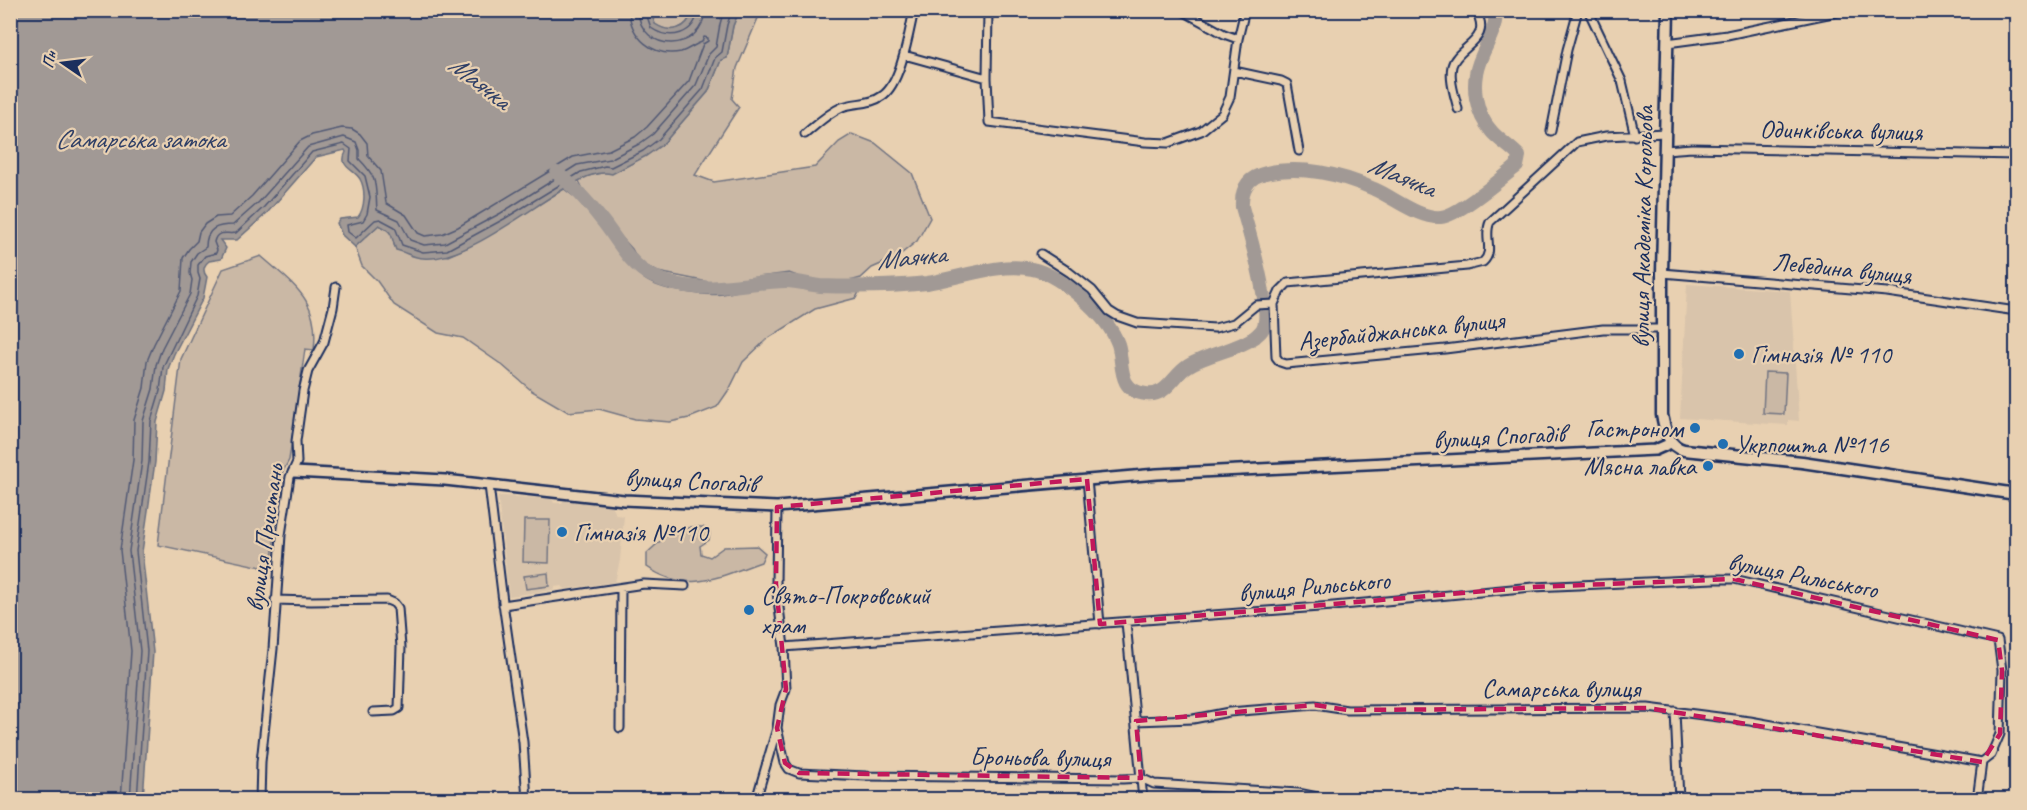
<svg xmlns="http://www.w3.org/2000/svg" width="2027" height="810" viewBox="0 0 2027 810" font-family="Caveat,sans-serif">
<rect width="100%" height="100%" fill="#e8d0b1"/>
<filter id="ink" filterUnits="userSpaceOnUse"><feTurbulence type="fractalNoise" baseFrequency=".0167" numOctaves="2"/><feDisplacementMap in="SourceGraphic" scale="12" xChannelSelector="R" yChannelSelector="G"/><feConvolveMatrix kernelMatrix="1 2 1 2 8 2 1 2 1" color-interpolation-filters="sRGB"/></filter>
<g filter="url(#ink)">
<!-- built -->
<path fill="#d9c4ab" d="M 1687,284 L 1790,291 L 1799,421 L 1788,420 L 1788,425 L 1680,418 Z
M 502,496 L 552,499 L 554,503 L 562,503 L 564,500 L 612,505 L 616,515 L 624,516 L 620,560 L 615,582 L 565,589 L 562,586 L 554,587 L 553,590 L 509,596 L 498,497 Z"/>
<!-- green -->
<path fill="#cab8a5" stroke="#727482" stroke-width="1.5" d="M 650,11 L 692,11 C 688,30 670,34 655,24 Z
M 739,11 L 761,11 L 737,68 L 732,99 L 739,107 L 695,175 L 714,182 L 815,167 L 839,142 L 852,134 L 875,143 L 912,173 L 930,218 L 917,241 L 897,257 L 872,268 L 861,278 L 846,282 L 811,281 L 789,273 L 713,283 L 658,272 L 639,262 L 632,249 L 589,201 L 579,181 L 583,177 L 606,172 L 663,144 L 708,92 L 721,60 L 727,58 L 733,26 Z
M 564,189 C 580,200 594,215 606,231 C 618,247 627,266 643,278 C 660,291 702,296 723,294 C 738,292 753,286 769,285 C 799,283 830,292 860,290 L 856,298 L 815,309 L 767,339 L 743,362 L 730,388 L 717,407 L 689,418 L 670,422 L 635,419 L 599,409 L 568,412 L 532,391 L 502,365 L 463,338 L 438,333 L 394,305 L 377,281 L 362,266 L 355,247 L 379,224 C 389,229 395,233 394,245 L 448,256 L 468,247 Z
M 261,256 C 295,286 320,300 314,350 L 305,349 L 289,460 L 281,475 L 271,569 L 158,545 L 181,359 L 223,269 Z
M 1765,372 L 1786,373 L 1784,414 L 1763,413 Z
M 524,520 L 550,520 L 549,563 L 523,562 Z
M 691,527 L 703,527 L 710,532 L 709,540 L 700,546 L 701,554 L 710,557 L 724,547 L 757,546 L 765,553 L 761,562 C 721,576 687,595 647,567 L 647,553 L 667,535 Z
M 548,573 L 549,586 L 526,589 L 524,576 Z"/>
<!-- water -->
<path fill="#a19995" stroke="#6b6f7f" stroke-width="1.5" d="M 650,10 L 655,24 C 670,34 688,30 692,11 L 739,11 L 733,26 L 727,58 L 721,60 L 708,92 L 663,144 L 646,156 L 612,174 C 596,170 582,179 569,186 C 532,206 464,263 423,258 C 414,258 405,252 396,250 C 390,235 395,233 379,225 L 355,247 L 342,235 L 337,223 L 340,219 L 358,217 C 365,208 366,190 360,179 C 354,169 338,167 346,152 L 345,150 L 316,157 L 268,212 L 237,240 L 220,240 L 226,248 L 221,259 L 209,261 C 203,266 202,271 207,277 L 203,298 L 174,354 L 168,369 L 166,391 L 157,422 L 155,462 L 142,552 L 153,652 L 143,799 L 11,799 L 11,11 Z"/>
<g fill="none" stroke-linecap="round" stroke-linejoin="round">
<!-- shore -->
<path stroke="#515974" stroke-width="1.5" d="M 638,10 C 640,55 703,53 705,10
M 645,10 L 651,28 C 670,41 695,35 698,10
M 121,800 L 131,651 L 120,550 L 133,460 L 134,420 L 144,388 L 147,361 L 154,344 L 181,291 L 183,258 L 189,249 L 197,241 L 199,232 L 205,224 L 216,217 L 230,216 L 252,196 L 300,141 L 312,135 L 342,128 L 352,129 L 360,134 L 367,143 L 368,156 L 381,171 L 386,203 L 406,215 L 418,233 L 425,236 L 442,234 L 458,227 L 573,157 L 609,150 L 635,137 L 647,127 L 689,81 L 703,44 L 708,41 L 708,38 L 704,37 L 702,42 C 695,44 688,50 681,52 C 653,58 630,37 629,10
M 130,800 L 140,651 L 129,551 L 142,461 L 143,421 L 153,389 L 156,365 L 162,348 L 190,294 L 192,280 L 190,273 L 191,262 L 197,253 L 206,247 C 206,228 217,225 233,225 L 259,202 L 308,147 L 344,137 L 356,142 L 359,150 L 359,159 C 379,179 375,185 377,210 L 399,220 L 410,240 L 424,245 L 445,243 L 501,213 L 577,165 L 610,159 L 639,144 L 653,134 L 696,85 L 709,54 L 716,47 L 720,24 L 724,10
M 137,800 L 147,651 L 136,551 L 149,462 L 151,421 L 160,391 L 163,367 L 197,296 L 200,279 L 198,273 L 198,265 L 205,256 L 216,253 L 217,250 L 214,242 C 217,229 227,235 236,233 L 264,207 L 312,152 L 344,144 L 351,149 L 350,161 L 365,176 L 370,197 L 367,214 L 363,221 L 347,225 L 348,232 L 356,238 L 375,220 L 380,219 L 395,227 L 402,245 L 423,252 L 447,250 L 504,219 L 581,172 L 605,166 L 611,167 L 643,151 L 659,139 L 703,89 L 715,58 L 722,52 L 727,25 L 732,10"/>
<!-- river -->
<path stroke="#a19995" stroke-width="14" d="M 557,173 C 574,186 588,202 601,219 C 617,238 629,265 652,276 C 699,298 739,282 786,281 C 798,281 809,285 820,286 C 855,287 892,287 927,283 C 959,278 1001,262 1032,269 C 1061,275 1108,316 1118,344 C 1124,362 1116,391 1146,394 C 1167,397 1173,375 1188,366 C 1209,353 1235,351 1255,337 C 1257,335 1260,333 1262,330 C 1274,313 1248,229 1242,207 C 1241,189 1248,177 1266,173 C 1301,165 1341,174 1374,189 C 1393,197 1419,219 1441,217 C 1458,216 1502,178 1517,166 L 1519,156 C 1511,147 1500,141 1492,132 C 1475,113 1471,85 1479,63 C 1486,43 1496,33 1496,10"/>
<!-- minor casing -->
<g stroke="#1b2f5e" stroke-width="11">
<path id="minor" d="M 988,10 L 987,78 L 989,122 L 1145,142 L 1168,143 L 1201,131 L 1222,114 L 1230,97 L 1238,39 L 1245,10
M 1181,10 L 1224,34 L 1238,39
M 1588,10 L 1622,81 L 1635,136
M 1667,43 L 1727,35 L 1847,10
M 904,55 L 987,78
M 1234,71 L 1281,81 L 1287,84 L 1299,151
M 1458,109 C 1455,96 1449,80 1452,66 C 1457,46 1495,41 1475,10
M 1551,131 L 1567,50 L 1578,10
M 805,134 C 817,124 828,113 842,107 C 856,102 870,105 882,96 C 901,84 909,32 914,10
M 1665,150 L 1692,148 L 2016,155
M 1041,254 L 1069,272 L 1092,290 L 1109,311 L 1117,316 L 1137,323 L 1215,328 L 1234,323 L 1256,305 L 1274,304
M 1662,273 L 1887,292 L 2016,311
M 1662,329 L 1603,329 L 1445,349 L 1286,364 L 1280,362 L 1276,357 L 1274,304 L 1280,291 L 1288,283 L 1467,266 L 1483,262 C 1495,251 1483,236 1490,222 L 1577,142 L 1606,136 L 1665,133
M 1087,479 L 1100,624
M 489,485 L 504,610 L 523,742 L 527,800
M 275,600 L 311,601 L 387,600 L 394,603 L 398,608 L 401,647 L 399,708 L 394,711 L 373,712
M 503,605 L 644,584 L 685,586
M 1126,622 L 1143,800
M 784,647 L 1333,606 L 1533,587 L 1714,579 L 1734,579 L 1998,640 L 2002,670 L 2000,734 L 1991,755 L 1982,762 L 1977,800
M 1675,711 L 1679,800
M 1136,721 L 1193,719 L 1229,712 L 1315,705 L 1347,710 L 1648,708 L 1750,721 L 1982,762
M 620,728 L 621,589
M 777,728 L 785,763 L 789,769 L 799,773 L 866,776 L 1123,779 L 1141,778 L 1154,784 L 1298,793 L 1332,800
M 260,800 L 261,762 L 273,649 L 281,535 L 290,477 L 297,462 L 296,441 L 303,391 L 308,371 L 324,342 L 333,308 L 336,287
M 756,800 L 777,728 L 780,705 L 786,689 L 784,647 L 776,584 L 777,507"/>
</g>
<!-- tertiary casing -->
<g stroke="#1b2f5e" stroke-width="14">
<path id="tertiary" d="M 294,472 L 445,480 L 624,500 L 777,507 L 1157,474 L 1655,450 L 1671,443"/>
</g>
<!-- secondary casing -->
<g stroke="#1b2f5e" stroke-width="15">
<path id="secondary" d="M 1668,10 L 1662,273 L 1662,415 C 1665,430 1668,446 1684,450 L 1802,462 L 2016,494"/>
</g>
<!-- minor -->
<use href="#minor" stroke="#e8d0b1" stroke-width="7"/>
<!-- tertiary -->
<use href="#tertiary" stroke="#e8d0b1" stroke-width="9"/>
<!-- secondary -->
<use href="#secondary" stroke="#e8d0b1" stroke-width="10"/>
</g>
</g>
<!-- marked area -->
<path fill="none" stroke="#c2185b" stroke-width="4.5" stroke-dasharray="12 8" stroke-linejoin="round" d="M 1087,479 L 1100,624 L 1533,587 L 1734,579 L 1998,640 L 2002,670 L 2000,734 L 1982,762 L 1648,708 L 1347,710 L 1315,705 L 1136,721 L 1141,778 L 799,773 L 785,763 L 777,728 L 786,689 L 776,584 L 777,507 Z"/>
<!-- markers -->
<g fill="#1f6fb2" stroke="#e8d0b1" stroke-width="2">
<circle cx="1739" cy="354" r="6"/>
<circle cx="1695" cy="428" r="6"/>
<circle cx="1723" cy="444" r="6"/>
<circle cx="1708" cy="466" r="6"/>
<circle cx="562" cy="532" r="6"/>
<circle cx="749" cy="610" r="6"/>
</g>
<g text-anchor="middle" stroke-width="4.5" stroke-linejoin="round" paint-order="stroke">
<!-- street labels -->
<g font-size="26" fill="#1b2f5e" stroke="#e8d0b1">
<text transform="translate(1841 130) rotate(1)" y="9">Одинківська вулиця</text>
<text transform="translate(1642 227) rotate(-89)" y="9">вулиця Академіка Корольова</text>
<text transform="translate(1842 268) rotate(6)" y="9">Лебедина вулиця</text>
<text transform="translate(1401 330) rotate(-6)" y="9">Азербайджанська вулиця</text>
<text transform="translate(1499 436) rotate(-3)" y="9">вулиця Спогадів</text>
<text transform="translate(691 480) rotate(3)" y="9">вулиця Спогадів</text>
<text transform="translate(264 538) rotate(-82)" y="9">вулиця Пристань</text>
<text transform="translate(1803 575) rotate(11)" y="9">вулиця Рильського</text>
<text transform="translate(1314 586) rotate(-5)" y="9">вулиця Рильського</text>
<text x="1561" y="697">Самарська вулиця</text>
<text transform="translate(1040 757) rotate(1)" y="9">Броньова вулиця</text>
</g>
<!-- poi labels -->
<g font-size="26" fill="#1b2f5e" stroke="#e8d0b1" text-anchor="start">
<text x="1751" y="363">Гімназія № 110</text>
<text x="1683" y="437" text-anchor="end">Гастроном</text>
<text x="1735" y="453">Укрпошта №116</text>
<text x="1696" y="475" text-anchor="end">Мясна лавка</text>
<text x="574" y="541">Гімназія №110</text>
<text x="761" y="604">Свято-Покровський<tspan x="761" dy="30">храм</tspan></text>
</g>
<!-- water labels -->
<g font-size="27" font-style="italic" fill="#2f3f66" stroke="#e8d0b1">
<text transform="translate(480 82) rotate(38)" y="9">Маячка</text>
<text x="140" y="148">Самарська затока</text>
<text transform="translate(1402 176) rotate(22)" y="9">Маячка</text>
<text transform="translate(911 257) rotate(-6)" y="9">Маячка</text>
</g>
</g>
<!-- margin -->
<rect width="2027" height="810" fill="none" stroke="#e8d0b1" stroke-width="36"/>
<rect x="18" y="18" width="1991" height="774" fill="none" stroke="#1b2f5e" stroke-width="2" filter="url(#ink)"/>
<!-- north arrow -->
<g transform="translate(63 63) rotate(284)" stroke="#e8d0b1" stroke-width="4.5" paint-order="stroke">
<path d="M0-4.5L10 22L0 15L-10 22Z" fill="#1b2f5e"/>
<text y="-9" font-size="16" font-weight="bold" text-anchor="middle" fill="#1b2f5e">Пн</text>
</g>
</svg>
